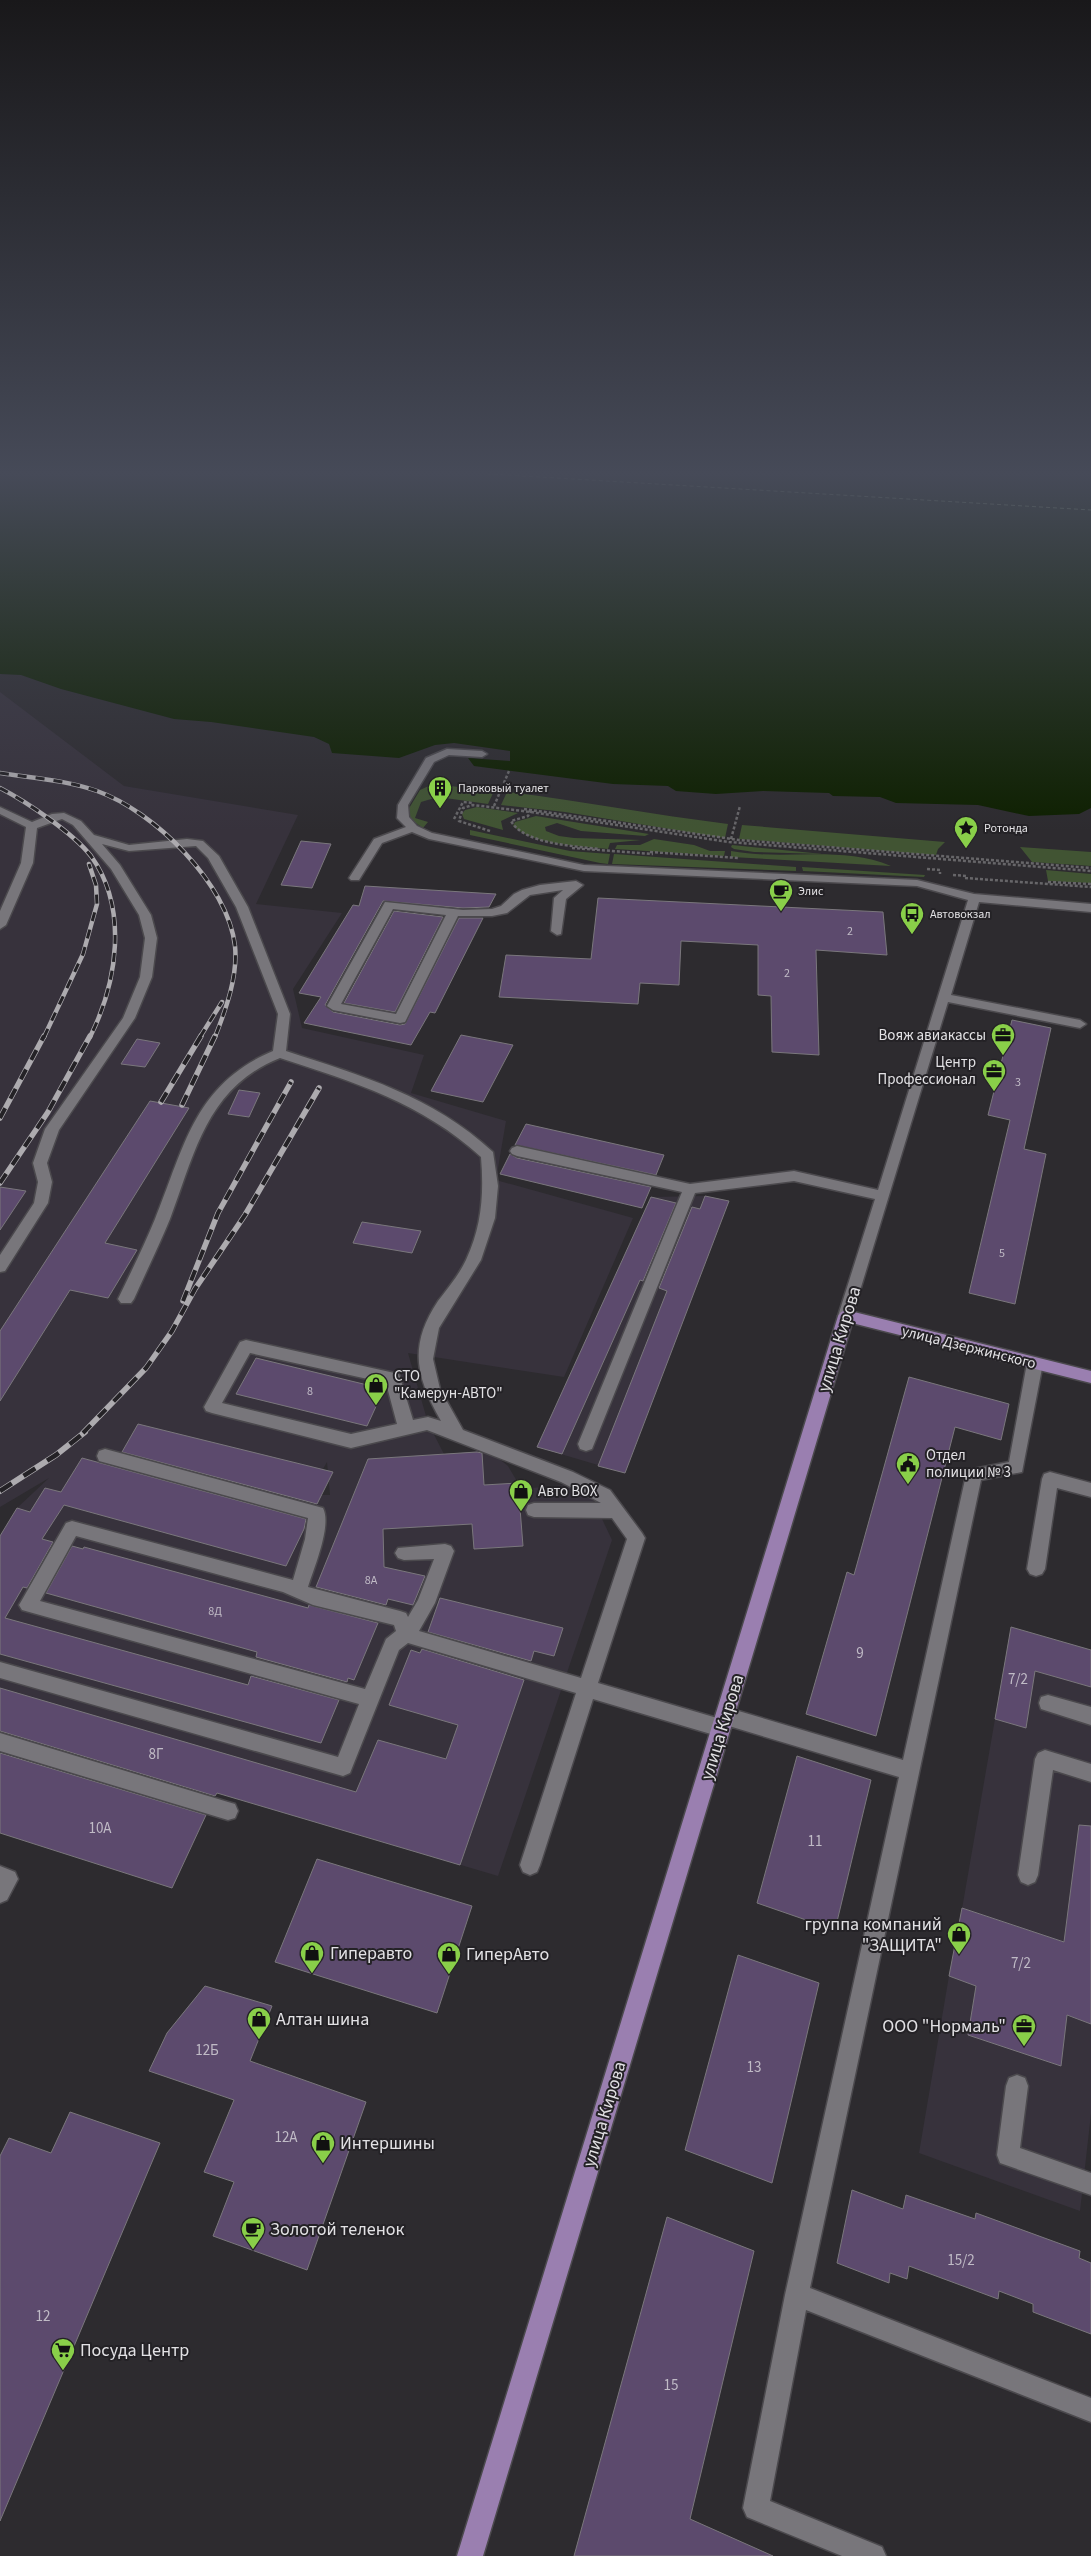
<svg xmlns="http://www.w3.org/2000/svg" width="1091" height="2556" viewBox="0 0 1091 2556" font-family="'Source Sans 3',sans-serif">
<rect width="100%" height="100%" fill="#2d2b2f"/>
<!-- built -->
<path fill="#37323c" fill-rule="evenodd" d="M 0,692 L 124,786 L 298,815 L 256,904 L 342,913 L 293,989 L 302,1028 L 424,1055 L 411,1093 L 506,1121 L 496,1180 L 633,1218 L 564,1377 L 408,1353 L 428,1423 L 444,1454 L 481,1451 L 498,1458 L 508,1466 L 518,1483 L 519,1489 L 567,1485 L 593,1500 L 612,1540 L 498,1876 L 0,1728 L 0,1536 L 17,1508 L 49,1478 L 0,1507 ZM 327,1462 L 330,1495 L 311,1495 L 323,1469 Z
M 705,1196 L 729,1201 L 625,1473 L 537,1447 L 651,1197 Z
M 1011,1627 L 1091,1650 L 1091,1951 L 962,1909 Z
M 949,1976 L 1091,2024 L 1091,2114 L 1080,2211 L 919,2153 Z"/>
<!-- green -->
<path fill="#415433" d="M 433,784 L 494,791 L 488,804 L 438,797 L 421,802 L 415,818 L 428,822 L 423,828 L 410,819 L 408,810 L 420,790 Z
M 507,792 C 581,801 654,815 728,824 L 725,838 L 565,812 L 501,805 Z
M 477,807 L 518,813 L 501,821 L 503,830 L 464,819 L 462,814 L 465,810 Z
M 536,816 L 649,834 L 645,836 L 581,831 L 557,823 L 545,827 L 546,831 L 559,836 L 574,838 L 641,840 L 610,843 L 608,849 C 582,846 533,845 513,826 L 515,822 Z
M 742,825 L 945,842 L 938,849 L 936,855 L 739,839 Z
M 470,830 L 570,851 L 610,854 L 608,864 L 600,863 L 470,835 Z
M 654,839 L 694,845 L 710,851 L 725,851 L 724,856 L 615,849 L 617,845 L 640,845 Z
M 732,845 L 823,854 L 754,852 L 734,849 L 731,847 Z
M 1020,847 L 1091,852 L 1091,866 L 1032,862 Z
M 731,851 C 783,861 841,845 891,866 L 731,857 Z
M 614,854 L 796,867 L 796,871 L 612,864 Z
M 802,867 L 925,875 L 924,877 L 803,871 Z
M 1046,870 L 1091,874 L 1091,883 L 1048,881 Z"/>
<!-- water -->
<path fill="#0e2000" d="M 0,473 L 1091,473 L 1091,808 L 1079,814 L 1029,816 L 978,805 L 896,803 L 880,797 L 833,796 L 829,793 L 763,791 L 716,794 L 676,791 L 668,786 L 613,784 L 474,766 L 468,758 L 510,761 L 510,751 L 454,743 L 435,745 L 399,758 L 332,753 L 329,744 L 314,737 L 211,722 L 174,719 L 61,689 L 21,675 L 0,674 Z"/>
<g fill="none" stroke-linecap="round" stroke-linejoin="round">
<!-- ferry -->
<path stroke="#a9cc8f" stroke-width="1" stroke-dasharray="4 3" stroke-linecap="butt" d="M 473,473 L 1091,510"/>
</g>
<!-- building -->
<path fill="#5c4a6d" stroke="#7a777c" d="M 301,841 L 331,844 L 312,888 L 281,885 Z
M 365,886 L 496,894 L 489,907 L 463,908 L 383,901 L 325,1005 L 333,1012 L 400,1025 L 405,1024 L 459,918 L 483,918 L 435,1013 L 430,1012 L 411,1045 L 304,1023 L 321,997 L 299,993 L 353,905 L 359,906 Z
M 598,898 L 883,912 L 887,955 L 816,950 L 819,1055 L 772,1052 L 771,996 L 758,995 L 758,945 L 681,941 L 679,985 L 640,983 L 638,1004 L 499,997 L 506,955 L 591,959 Z
M 394,911 L 443,917 L 395,1012 L 344,1003 Z
M 1012,1020 L 1051,1028 L 1024,1149 L 1046,1154 L 1015,1304 L 969,1293 L 1010,1120 L 988,1115 Z
M 461,1035 L 513,1045 L 483,1102 L 431,1091 Z
M 137,1039 L 160,1043 L 145,1067 L 121,1064 Z
M 239,1090 L 260,1093 L 249,1117 L 228,1114 Z
M 150,1101 L 189,1108 L 105,1243 L 137,1250 L 108,1298 L 70,1290 L 0,1401 L 0,1331 Z
M 526,1124 L 664,1155 L 656,1175 L 515,1145 Z
M 510,1154 L 517,1158 L 651,1187 L 642,1208 L 500,1174 Z
M 0,1187 L 26,1191 L 0,1230 Z
M 705,1196 L 729,1201 L 625,1473 L 598,1466 L 667,1291 L 659,1288 L 692,1207 L 700,1209 Z
M 651,1197 L 676,1203 L 643,1281 L 640,1280 L 562,1454 L 537,1447 Z
M 362,1222 L 421,1231 L 412,1253 L 353,1243 Z
M 256,1358 L 384,1389 L 367,1426 L 236,1394 Z
M 909,1377 L 1009,1404 L 1001,1440 L 955,1427 L 876,1736 L 806,1714 L 847,1572 L 854,1575 Z
M 138,1424 L 333,1472 L 317,1504 L 122,1452 Z
M 477,1452 L 482,1453 L 484,1485 L 518,1483 L 523,1546 L 474,1549 L 472,1524 L 383,1529 L 384,1567 L 425,1576 L 413,1605 L 388,1599 L 386,1605 L 316,1587 L 368,1459 Z
M 82,1458 L 306,1519 L 304,1529 L 286,1566 L 64,1505 L 42,1539 L 53,1542 L 27,1588 L 23,1587 L 5,1618 L 248,1685 L 251,1676 L 339,1700 L 321,1743 L 0,1654 L 0,1536 L 17,1508 L 30,1512 L 45,1488 L 61,1492 Z
M 72,1546 L 83,1549 L 84,1547 L 308,1608 L 309,1605 L 378,1623 L 354,1680 L 348,1678 L 347,1682 L 256,1657 L 257,1652 L 46,1593 Z
M 440,1598 L 563,1628 L 554,1656 L 534,1651 L 531,1661 L 428,1632 Z
M 1011,1627 L 1091,1650 L 1091,1687 L 1035,1671 L 1026,1728 L 995,1719 Z
M 422,1649 L 524,1680 L 460,1865 L 217,1793 L 215,1796 L 0,1731 L 0,1688 L 356,1792 L 378,1740 L 446,1759 L 458,1725 L 389,1705 L 411,1650 L 420,1653 Z
M 0,1753 L 206,1815 L 172,1888 L 0,1833 Z
M 797,1756 L 871,1780 L 835,1930 L 757,1903 Z
M 1079,1825 L 1091,1826 L 1091,2024 L 1067,2015 L 1061,2066 L 968,2035 L 976,1986 L 949,1976 L 962,1908 L 1064,1942 Z
M 317,1859 L 472,1906 L 437,2013 L 275,1962 Z
M 738,1955 L 819,1983 L 772,2183 L 685,2150 Z
M 205,1986 L 272,2006 L 250,2061 L 366,2102 L 307,2270 L 213,2236 L 234,2182 L 204,2172 L 234,2100 L 149,2071 L 167,2033 Z
M 70,2112 L 160,2143 L 0,2521 L 0,2156 L 9,2138 L 51,2153 Z
M 852,2190 L 903,2209 L 906,2195 L 975,2219 L 976,2213 L 1080,2251 L 1079,2258 L 1091,2263 L 1091,2334 L 1033,2312 L 1033,2304 L 999,2291 L 998,2299 L 909,2266 L 907,2279 L 890,2273 L 889,2283 L 837,2263 Z
M 667,2217 L 754,2251 L 690,2519 L 773,2556 L 574,2556 Z"/>
<g fill="none" stroke-linecap="round" stroke-linejoin="round">
<!-- minor casing -->
<g stroke="#4b494d" stroke-width="3">
<path id="minor" d="M 447,749 L 482,751 L 487,754 L 482,757 L 449,755 L 434,762 L 408,805 L 409,817 L 417,826 L 432,833 L 584,865 L 917,880 L 974,894 L 1091,904 L 1091,912 L 979,902 L 951,995 L 1080,1020 L 1086,1024 L 1080,1028 L 948,1002 L 851,1320 L 841,1320 L 838,1316 L 875,1199 L 794,1181 L 695,1193 L 594,1444 L 592,1449 L 586,1451 L 580,1449 L 578,1444 L 682,1192 L 517,1156 L 512,1154 L 510,1151 L 512,1148 L 517,1146 L 690,1184 L 794,1171 L 878,1190 L 968,900 L 917,886 L 584,871 L 429,839 L 412,832 L 382,843 L 359,880 L 351,880 L 349,878 L 374,839 L 406,827 L 397,818 L 398,805 L 426,758 Z
M 0,807 L 32,822 L 52,814 L 64,813 L 81,821 L 94,835 L 129,845 L 187,839 L 203,841 L 219,856 L 248,907 L 290,1014 L 286,1051 C 363,1076 432,1096 493,1152 L 498,1186 L 495,1218 L 481,1260 L 439,1328 L 433,1359 L 440,1389 L 463,1430 L 573,1472 L 610,1490 L 642,1533 L 645,1538 L 598,1683 L 717,1718 L 718,1710 L 725,1707 L 903,1760 L 966,1475 L 968,1470 L 1009,1462 L 1027,1363 L 1029,1359 L 1041,1359 L 1043,1363 L 1022,1472 L 981,1480 L 810,2288 L 1091,2398 L 1091,2422 L 806,2310 L 770,2501 L 882,2547 L 886,2556 L 842,2556 L 747,2517 L 743,2508 L 785,2295 L 899,1777 L 729,1726 L 728,1734 L 721,1737 L 593,1699 L 540,1865 L 537,1872 L 530,1875 L 523,1872 L 520,1865 L 576,1693 L 408,1643 L 399,1650 L 350,1773 L 343,1776 L 0,1678 L 0,1662 L 338,1757 L 359,1704 L 22,1610 L 19,1605 L 22,1600 L 66,1523 L 72,1521 L 293,1580 L 305,1539 L 308,1518 L 99,1461 L 97,1456 L 99,1451 L 105,1449 L 323,1508 C 332,1525 314,1568 308,1587 L 400,1611 L 406,1613 L 408,1617 L 418,1600 L 434,1559 L 404,1560 L 398,1558 L 395,1553 L 398,1548 L 445,1544 L 451,1546 L 454,1551 L 435,1603 L 419,1631 L 581,1678 L 627,1539 L 612,1518 L 534,1517 L 528,1515 L 526,1510 L 528,1505 L 534,1503 L 601,1503 L 561,1482 L 427,1430 L 351,1448 L 212,1413 L 206,1411 L 204,1407 L 240,1342 L 246,1340 L 399,1374 L 413,1420 L 428,1417 L 441,1421 C 416,1377 408,1346 438,1301 C 448,1288 459,1275 466,1260 C 482,1226 484,1193 481,1157 C 422,1103 354,1082 280,1058 C 207,1087 195,1153 170,1219 C 159,1246 146,1272 134,1299 L 131,1303 L 121,1303 L 118,1299 C 131,1272 144,1246 155,1219 C 184,1148 194,1084 273,1051 L 278,1014 L 236,907 L 208,858 L 196,846 L 129,851 L 102,844 L 120,865 L 151,915 L 157,938 L 152,977 L 135,1018 L 59,1130 L 47,1163 L 52,1182 L 48,1203 L 5,1271 L 0,1272 L 0,1255 L 34,1203 L 38,1182 L 33,1163 L 45,1129 L 123,1018 L 140,977 L 145,938 L 139,915 L 111,869 L 73,825 L 62,819 L 37,828 L 33,863 L 6,925 L 0,929 L 0,911 L 21,863 L 26,827 L 0,814 ZM 250,1353 L 386,1383 L 397,1424 L 351,1434 L 222,1403 ZM 76,1536 L 283,1592 L 313,1605 L 394,1625 L 396,1631 L 386,1639 L 365,1689 L 40,1601 Z
M 576,881 L 583,885 L 566,899 L 561,934 L 557,935 L 551,931 L 554,898 L 563,890 L 530,895 L 507,913 L 492,916 L 458,916 L 405,1022 L 400,1023 L 333,1010 L 327,1006 L 385,902 L 463,910 L 492,909 L 501,906 L 514,894 L 522,890 L 540,885 ZM 393,909 L 446,915 L 396,1014 L 341,1004 Z
M 1050,1472 L 1091,1483 L 1091,1497 L 1057,1488 L 1045,1569 L 1042,1574 L 1036,1576 L 1030,1574 L 1027,1569 L 1042,1479 L 1044,1474 Z
M 1048,1695 L 1091,1707 L 1091,1725 L 1041,1709 L 1039,1703 L 1041,1697 Z
M 0,1733 L 228,1802 L 235,1804 L 238,1811 L 235,1818 L 228,1820 L 0,1751 Z
M 1045,1750 L 1091,1764 L 1091,1782 L 1053,1770 L 1038,1875 L 1035,1882 L 1028,1885 L 1021,1882 L 1018,1875 L 1035,1759 L 1038,1753 Z
M 0,1866 L 15,1872 L 18,1879 L 7,1900 L 0,1903 Z
M 1017,2075 L 1025,2078 L 1028,2086 L 1020,2148 L 1091,2173 L 1091,2195 L 1000,2163 L 997,2155 L 1006,2086 L 1009,2078 Z"/>
</g>
<!-- major casing -->
<g stroke="#4b494d" stroke-width="3">
<path id="major" d="M 846,1310 L 1091,1371 L 1091,1383 L 852,1323 L 483,2556 L 457,2556 L 838,1316 L 841,1312 Z"/>
</g>
<!-- path -->
<path stroke="#676669" stroke-width="2.5" stroke-dasharray="3 2" stroke-linecap="butt" d="M 494,806 L 509,771
M 524,809 L 739,840 L 1091,868
M 531,810 L 528,816 L 511,821 C 524,844 574,846 599,849
M 454,819 L 463,802 L 473,803
M 490,831 L 459,821 L 463,808 L 473,805 L 531,812 L 729,842 L 1091,871
M 731,839 L 740,806
M 572,848 L 653,854
M 650,852 L 739,858
M 927,869 L 940,870 L 940,874
M 953,875 L 967,876
M 965,878 L 1091,887
M 1048,882 L 1091,884"/>
<!-- minor -->
<use href="#minor" fill="#78767b" fill-rule="evenodd"/>
<!-- major -->
<use href="#major" fill="#9a7fb0" fill-rule="evenodd"/>
<!-- rail-far2 casing -->
<g stroke="#adabaf" stroke-width="4.5">
<path id="rail-far2" d="M 0,773 C 32,778 66,780 97,791 C 154,811 228,884 235,946 C 238,976 226,1009 215,1037
M 0,788 C 27,802 73,833 91,856 C 129,909 117,983 90,1037
M 44,1037 L 83,954 L 97,904 L 96,885 L 89,864
M 200,1037 L 222,1002"/>
</g>
<!-- rail-far1 casing -->
<g stroke="#adabaf" stroke-width="5.5">
<path id="rail-far1" d="M 161,1102 L 201,1036
M 182,1105 L 215,1036
M 0,1118 L 44,1036
M 0,1183 L 48,1112 L 90,1036
M 183,1301 L 218,1213 L 291,1082
M 83,1433 L 146,1368 L 172,1331 L 195,1289 L 245,1215 L 319,1088"/>
</g>
<!-- rail casing -->
<g stroke="#adabaf" stroke-width="6">
<path id="rail" d="M 0,1491 L 56,1455 L 85,1432"/>
</g>
<!-- rail-far2 -->
<use href="#rail-far2" stroke="#242226" stroke-width="3" stroke-dasharray="9" stroke-linecap="butt"/>
<!-- rail-far1 -->
<use href="#rail-far1" stroke="#242226" stroke-width="4" stroke-dasharray="11" stroke-linecap="butt"/>
<!-- rail -->
<use href="#rail" stroke="#242226" stroke-width="4.5" stroke-dasharray="14" stroke-linecap="butt"/>
</g>
<!-- sky -->
<linearGradient id="sky" x2="0" y2="1"><stop stop-color="#19181a"/><stop offset="0.57" stop-color="#464a58"/><stop offset="1" stop-color="#464a58" stop-opacity="0"/></linearGradient>
<rect width="1091" height="831" fill="url(#sky)"/>
<!-- icons -->
<defs>
<g id="building-pin" transform="scale(1.25)"><path d="M0 17L-7.5 6A9.5 9.5 0 1 1 7.5 6Z" fill="#89cf49" stroke="#242226"/><path d="M-4-6H4V6H1V3H-1V6H-4ZM-2.5-4.3h1.7v1.8h-1.7ZM.8-4.3h1.7v1.8H.8ZM-2.5-1h1.7V.8h-1.7ZM.8-1h1.7V.8H.8Z" fill="#111"/></g>
<g id="sight-pin" transform="scale(1.25)"><path d="M0 17L-7.5 6A9.5 9.5 0 1 1 7.5 6Z" fill="#89cf49" stroke="#242226"/><path d="M0-6L1.8-2.2L6-1.7L2.9 1.2L3.7 5.4L0 3.3L-3.7 5.4L-2.9 1.2L-6-1.7L-1.8-2.2Z" fill="#111"/></g>
<g id="cafe-pin" transform="scale(1.25)"><path d="M0 17L-7.5 6A9.5 9.5 0 1 1 7.5 6Z" fill="#89cf49" stroke="#242226"/><path d="M-5.5-4.5H6V0H3Q3 3.5 0 3.5H-2.5Q-5.5 3.5-5.5 0ZM3-3.2v2h1.7v-2ZM-6 4.5H4V6H-6Z" fill="#111"/></g>
<g id="bus-pin" transform="scale(1.25)"><path d="M0 17L-7.5 6A9.5 9.5 0 1 1 7.5 6Z" fill="#89cf49" stroke="#242226"/><path d="M-5-6H5V4H4V6H2V4H-2V6H-4V4H-5ZM-3.5-4V0h7V-4ZM-3.5 1.2v1.5H-2V1.2ZM2 1.2v1.5H3.5V1.2Z" fill="#111"/></g>
<g id="office-pin" transform="scale(1.25)"><path d="M0 17L-7.5 6A9.5 9.5 0 1 1 7.5 6Z" fill="#89cf49" stroke="#242226"/><path d="M-6-3h4V-5.5h4V-3h4V5H-6ZM-1-4.5V-3h2v-1.5ZM-6 0V1H6V0Z" fill="#111"/></g>
<g id="shop-pin" transform="scale(1.25)"><path d="M0 17L-7.5 6A9.5 9.5 0 1 1 7.5 6Z" fill="#89cf49" stroke="#242226"/><path d="M-5-2.5h2.3a2.7 3.5 0 0 1 5.4 0H5L5.5 6h-11ZM-1.5-2.5h3a1.5 2.3 0 0 0-3 0Z" fill="#111"/></g>
<g id="civic-pin" transform="scale(1.25)"><path d="M0 17L-7.5 6A9.5 9.5 0 1 1 7.5 6Z" fill="#89cf49" stroke="#242226"/><path d="M-.6-6.5H3V-4.5H.6V-3L4-1V1h2V6H-6V1h2V-1L-.6-3ZM-1.2 2.5V6h2.4V2.5Z" fill="#111"/></g>
<g id="supermarket-pin" transform="scale(1.25)"><path d="M0 17L-7.5 6A9.5 9.5 0 1 1 7.5 6Z" fill="#89cf49" stroke="#242226"/><path d="M-6-5.5h2.5l.6 2H6L4.5 2H-2.5L-4.4-4H-6ZM-1.5 3.2a1.3 1.3 0 1 0 .1 0ZM3 3.2a1.3 1.3 0 1 0 .1 0Z" fill="#111"/></g>
</defs>
<g fill-rule="evenodd">
<use href="#building-pin" x="440" y="788"/>
<use href="#sight-pin" x="966" y="828"/>
<use href="#cafe-pin" x="781" y="891"/>
<use href="#bus-pin" x="912" y="914"/>
<use href="#office-pin" x="1003" y="1035"/>
<use href="#office-pin" x="994" y="1071"/>
<use href="#shop-pin" x="376" y="1385"/>
<use href="#civic-pin" x="908" y="1464"/>
<use href="#shop-pin" x="521" y="1491"/>
<use href="#shop-pin" x="959" y="1934"/>
<use href="#shop-pin" x="312" y="1953"/>
<use href="#shop-pin" x="449" y="1954"/>
<use href="#shop-pin" x="259" y="2019"/>
<use href="#office-pin" x="1024" y="2026"/>
<use href="#shop-pin" x="323" y="2143"/>
<use href="#cafe-pin" x="253" y="2229"/>
<use href="#supermarket-pin" x="63" y="2350"/>
</g>
<g text-anchor="middle" stroke-width="4" stroke-linejoin="round" paint-order="stroke">
<!-- far-poi labels -->
<g font-size="12" fill="#e2e1e4" stroke="#242226" text-anchor="start">
<text x="458" y="792">Парковый туалет</text>
<text x="984" y="832">Ротонда</text>
<text x="798" y="895">Элис</text>
<text x="930" y="918">Автовокзал</text>
</g>
<!-- number labels -->
<g font-size="12" fill="#c0bbc6">
<text x="850" y="935">2</text>
<text x="787" y="977">2</text>
<text x="1018" y="1086">3</text>
<text x="1002" y="1257">5</text>
<text x="310" y="1395">8</text>
<text x="371" y="1584">8А</text>
<text x="215" y="1615">8Д</text>
</g>
<!-- poi labels -->
<g font-size="15" fill="#e2e1e4" stroke="#242226" text-anchor="start">
<text x="986" y="1040" text-anchor="end">Вояж авиакассы</text>
<text x="976" y="1067" text-anchor="end">Центр<tspan x="976" dy="17">Профессионал</tspan></text>
<text x="394" y="1381">СТО<tspan x="394" dy="17">"Камерун-АВТО"</tspan></text>
<text x="926" y="1460">Отдел<tspan x="926" dy="17">полиции № 3</tspan></text>
<text x="538" y="1496">Авто BOX</text>
</g>
<!-- street labels -->
<g font-size="15" fill="#e2e1e4" stroke="#242226">
<text transform="translate(969 1347) rotate(14)" y="5">улица Дзержинского</text>
</g>
<!-- near-number labels -->
<g font-size="15" fill="#c0bbc6">
<text x="860" y="1658">9</text>
<text x="1018" y="1684">7/2</text>
<text x="156" y="1759">8Г</text>
<text x="100" y="1833">10А</text>
<text x="815" y="1846">11</text>
<text x="1021" y="1968">7/2</text>
<text x="207" y="2055">12Б</text>
<text x="754" y="2072">13</text>
<text x="286" y="2142">12А</text>
<text x="961" y="2265">15/2</text>
<text x="43" y="2321">12</text>
<text x="671" y="2390">15</text>
</g>
<!-- near-street labels -->
<g font-size="18" fill="#e2e1e4" stroke="#242226">
<text transform="translate(839 1339) rotate(-73)" y="6">улица Кирова</text>
<text transform="translate(722 1727) rotate(-73)" y="6">улица Кирова</text>
<text transform="translate(604 2114) rotate(-73)" y="6">улица Кирова</text>
</g>
<!-- near-poi labels -->
<g font-size="18" fill="#e2e1e4" stroke="#242226" text-anchor="start">
<text x="942" y="1930" text-anchor="end">группа компаний<tspan x="942" dy="21">"ЗАЩИТА"</tspan></text>
<text x="330" y="1959">Гиперавто</text>
<text x="466" y="1960">ГиперАвто</text>
<text x="276" y="2025">Алтан шина</text>
<text x="1006" y="2032" text-anchor="end">ООО "Нормаль"</text>
<text x="340" y="2149">Интершины</text>
<text x="270" y="2235">Золотой теленок</text>
<text x="80" y="2356">Посуда Центр</text>
</g>
</g>
</svg>
